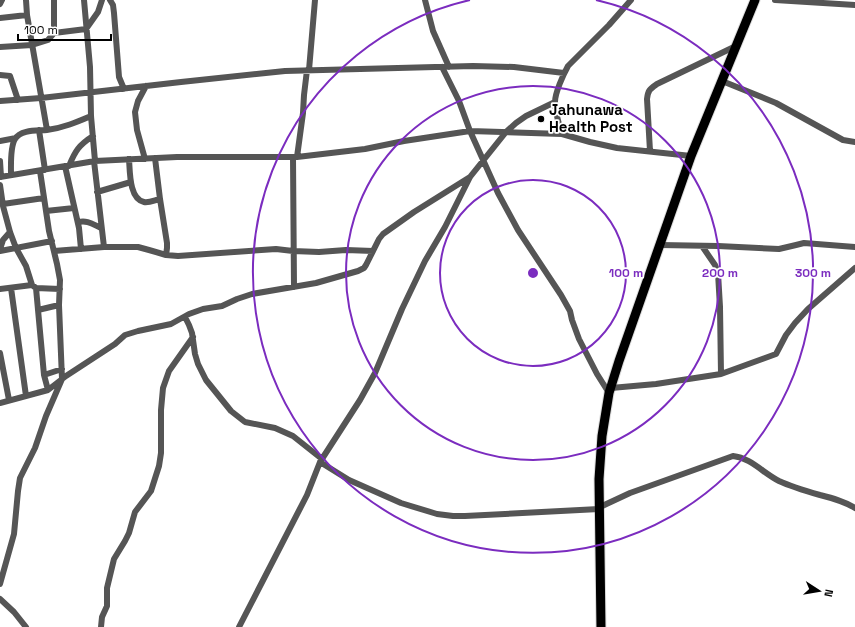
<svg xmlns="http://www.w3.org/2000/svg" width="855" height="627" viewBox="0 0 855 627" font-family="'Space Grotesk',sans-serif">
<rect width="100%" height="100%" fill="#fff"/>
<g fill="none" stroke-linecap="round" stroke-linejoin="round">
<!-- primary casing -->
<g stroke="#dbdbdb" stroke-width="11">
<path id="primary" d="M 601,627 L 599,479 L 602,436 L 609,393 L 619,361 L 691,156 L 755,0"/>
</g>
<!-- street -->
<path stroke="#555" stroke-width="6" d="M 26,0 L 27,15 L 47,130
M 54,0 L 54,33
M 84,0 L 90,67 L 91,116 L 95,161
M 110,0 L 113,5 L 114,13 L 119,77 L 124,89
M 425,0 L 433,31 L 449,67
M 775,0 L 855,5
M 0,4 L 2,0
M 0,18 L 27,15
M 0,47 L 32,45 L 48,40 L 54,33 L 86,29 L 98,12 L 102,0
M 442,67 L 459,101 L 470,131 L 498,193 L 518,230 L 561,295 L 570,311 L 572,320 L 579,339 L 597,374 L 609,393
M 309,70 L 315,0
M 0,75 L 10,76 L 18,100
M 722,81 L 776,103 L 843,140 L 855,142
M 0,101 L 41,98 L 181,82 L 285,71 L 473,66 L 514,67 L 564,73
M 39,130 L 45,170
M 562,134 C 559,124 555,113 555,102 C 555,93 563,75 568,66 L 609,25 L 631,0
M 0,141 L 16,138
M 650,151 L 647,99 C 648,90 650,89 657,84 L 736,46
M 293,157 L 294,287
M 297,157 L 303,113 L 304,95 L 307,70
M 155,158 L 160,199 L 167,243 L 167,248 L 166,255
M 129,159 C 130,171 129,199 144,202 C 149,203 155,200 160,199
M 145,159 L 137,130 L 135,112 L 138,101 L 146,86
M 0,161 L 1,177
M 94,161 L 104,247
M 65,166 L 79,228 L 81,249
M 69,166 C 75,151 79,145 93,136
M 11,175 C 11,165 10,147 15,139 C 21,129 38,131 47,130 C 63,128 77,122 91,116
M 0,177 L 95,161 L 177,157 L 297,157 L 365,149 L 404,141 L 470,131 L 562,134 L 590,142 L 617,148 L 691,156
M 0,185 L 3,206 L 10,232 L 16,248 L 26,266 L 32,285 L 36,288 L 60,289
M 97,192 L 131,182
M 3,204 L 44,198
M 46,211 L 74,208
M 78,222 C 88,220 92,224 101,228
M 660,245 L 718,246 L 779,249 L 796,245 L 804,243 L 855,247
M 702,246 L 715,265 L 718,273 L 720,307 L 721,374
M 0,249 L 3,240 L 10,232
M 0,251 L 52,241
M 54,251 L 104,247 L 138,247 L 149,250 L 166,255 L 178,256 L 276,249 L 293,251 L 319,252 L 346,250 L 373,251
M 11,288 L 26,396
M 36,288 L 44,375 L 48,390
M 0,289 L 32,285
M 38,310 L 59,305
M 185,317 L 189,325 L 192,333 L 195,354 L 198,364 L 206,380 L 231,411 L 245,422 L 275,428 L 293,436 L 322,459
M 0,353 L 9,400
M 44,375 L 62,369
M 611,388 L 656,384 L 721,374 L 776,354 L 786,335 L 795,323 L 808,309 L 855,268
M 0,403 L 48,390 L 66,376 L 115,344 L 125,335 L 138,331 L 171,324 L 189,314 L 203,309 L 222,306 L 237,299 L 252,294 L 316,283 L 358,271 L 364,268 L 366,265 L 379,239 L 383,234 L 414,212 L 470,177
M 320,462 L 349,480 L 401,503 L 437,514 L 453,516 L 465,516 L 599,509
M 600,507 L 630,493 L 733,456 C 751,458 763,473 779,481 C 792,487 806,491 820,495 C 832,498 844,501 855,508
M 0,584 L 14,534 L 18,491 L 20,478 L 35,448 L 46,416 L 62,379 L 59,305 L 60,280 L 57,264 L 49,231 L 40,171
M 0,599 L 14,612 L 26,627
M 101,627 L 102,617 L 107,606 L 107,588 L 114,559 L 125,541 L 129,533 L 135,512 L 151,491 L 159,466 L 161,453 L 161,410 L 163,388 L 169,371 L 193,337
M 239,627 L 307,495 L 320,462 L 360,400 L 375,373 L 402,309 L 425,261 L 445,227 L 470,177 L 506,132 L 516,123 L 526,116 L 555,102"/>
<!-- primary -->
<use href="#primary" stroke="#000" stroke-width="9"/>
</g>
<!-- distance rings -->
<g fill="none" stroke="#7b2cbf" stroke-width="2">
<circle cx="533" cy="273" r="93"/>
<circle cx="533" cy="273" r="187"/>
<path d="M596 0A280 280 0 1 1 470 0"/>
</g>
<!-- markers -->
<circle fill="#000" stroke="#fff" stroke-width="1.5" cx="541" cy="119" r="4"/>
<g text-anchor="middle" stroke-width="3.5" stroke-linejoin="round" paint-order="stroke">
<!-- poi labels -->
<g font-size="15" font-weight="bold" fill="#000" stroke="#fff" text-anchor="start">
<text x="549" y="115">Jahunawa<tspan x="549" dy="17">Health Post</tspan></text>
</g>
</g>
<circle cx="533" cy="273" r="6" fill="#7b2cbf" stroke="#fff" stroke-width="2"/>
<g font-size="12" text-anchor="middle" font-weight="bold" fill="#7b2cbf" stroke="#fff" stroke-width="3.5" stroke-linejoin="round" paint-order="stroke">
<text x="626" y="277">100 m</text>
<text x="720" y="277">200 m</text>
<text x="813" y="277">300 m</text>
</g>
<!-- north arrow -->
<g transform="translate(819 591) rotate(102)" stroke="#ffffff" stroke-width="3" paint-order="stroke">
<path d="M0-3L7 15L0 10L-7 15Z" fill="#000000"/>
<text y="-6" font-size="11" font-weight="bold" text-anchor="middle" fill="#000000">N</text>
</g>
<!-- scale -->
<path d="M18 34v6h93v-6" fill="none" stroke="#000000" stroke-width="2"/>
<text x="24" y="34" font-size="12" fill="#000000" stroke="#ffffff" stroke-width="3" paint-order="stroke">100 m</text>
</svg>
